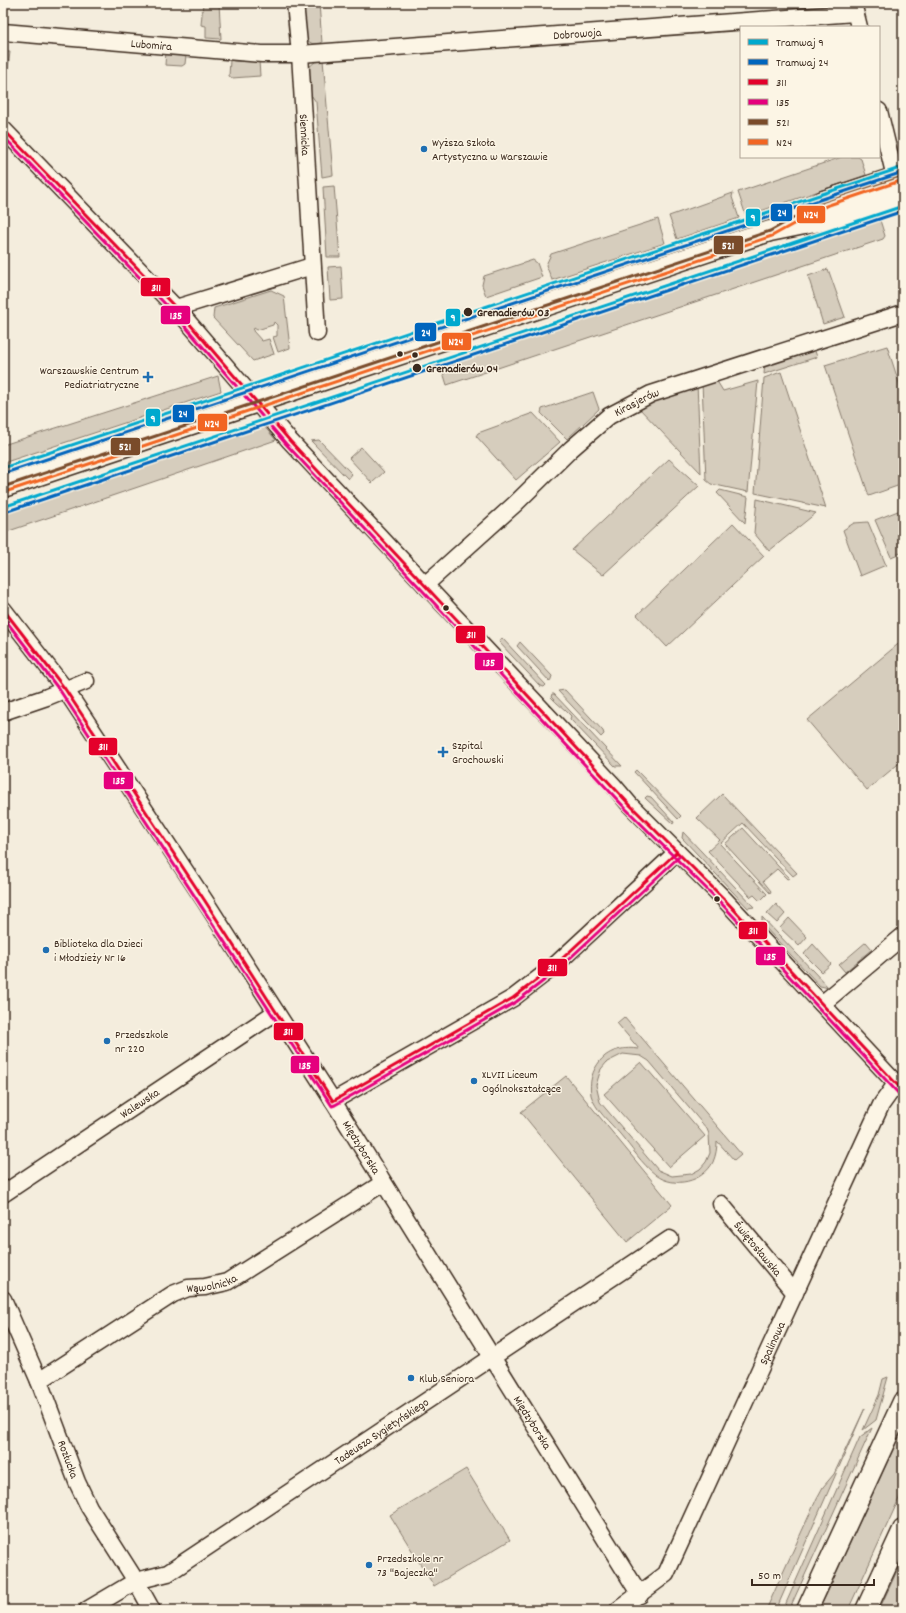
<svg xmlns="http://www.w3.org/2000/svg" width="906" height="1613" viewBox="0 0 906 1613" font-family="Dekko,sans-serif">
<rect width="100%" height="100%" fill="#f4eddd"/>
<filter id="ink" filterUnits="userSpaceOnUse"><feTurbulence type="fractalNoise" baseFrequency=".025" numOctaves="2"/><feDisplacementMap in="SourceGraphic" scale="8" xChannelSelector="R" yChannelSelector="G"/><feConvolveMatrix kernelMatrix="1 2 1 2 8 2 1 2 1" color-interpolation-filters="sRGB"/></filter>
<g filter="url(#ink)">
<!-- green -->
<path fill="#d6cdbd" stroke="#887c6e" fill-rule="evenodd" d="M 203,3 L 219,3 L 221,39 L 206,38 L 206,26 L 201,25 Z
M 301,3 L 319,3 L 322,43 L 313,44 L 306,40 Z
M 166,51 L 186,55 L 185,64 L 182,66 L 165,65 Z
M 3,52 L 10,52 L 4,100 L 3,99 Z
M 230,60 C 240,63 248,60 259,61 L 260,76 L 232,78 L 229,76 Z
M 323,60 L 333,175 L 322,177 L 316,102 L 307,89 L 308,68 L 316,61 Z
M 842,157 L 858,157 L 861,159 L 866,175 L 746,216 L 738,192 Z
M 334,186 L 340,257 L 327,257 L 323,187 Z
M 733,193 L 732,197 L 739,218 L 677,239 L 669,216 Z
M 879,217 L 885,236 L 883,239 L 447,385 L 442,369 L 451,366 L 449,361 Z
M 658,219 L 665,243 L 552,280 L 546,265 L 551,254 Z
M 533,260 L 537,263 L 542,277 L 486,296 L 482,285 L 484,276 Z
M 341,266 L 343,299 L 330,300 L 328,267 Z
M 828,269 L 845,317 L 823,324 L 808,276 Z
M 271,290 L 284,296 L 290,348 L 278,352 L 273,337 L 277,336 L 277,325 L 274,322 L 273,325 L 257,330 L 254,328 L 253,331 L 262,341 L 269,339 L 274,354 L 253,361 L 213,318 L 214,308 Z
M 813,345 L 817,357 L 764,374 L 765,362 Z
M 887,346 L 903,395 L 903,484 L 869,496 L 825,365 Z
M 781,372 L 826,508 L 755,493 L 764,378 Z
M 218,376 L 221,391 L 3,463 L 3,445 Z
M 715,378 L 723,391 L 758,381 L 748,492 L 711,484 L 706,480 L 702,382 Z
M 697,384 L 701,473 L 638,407 Z
M 593,392 L 599,409 L 567,439 L 541,413 L 542,409 Z
M 533,413 L 560,442 L 516,480 L 476,436 L 478,433 Z
M 262,424 L 276,440 L 3,533 L 3,509 Z
M 319,440 L 352,474 L 348,479 L 311,441 Z
M 361,447 L 384,472 L 372,483 L 349,458 Z
M 669,459 L 699,486 L 603,575 L 572,550 Z
M 720,490 L 748,497 L 745,523 L 717,493 Z
M 757,499 L 816,513 L 769,551 L 754,533 Z
M 903,509 L 903,552 L 891,557 L 875,520 Z
M 868,522 L 886,565 L 860,576 L 843,530 L 854,523 Z
M 733,523 L 764,556 L 667,647 L 637,615 Z
M 502,638 L 546,685 L 544,687 L 540,686 L 499,642 Z
M 903,640 L 903,760 L 867,790 L 807,720 Z
M 520,642 L 552,676 L 550,682 L 517,646 Z
M 565,690 L 603,731 L 604,734 L 601,737 L 558,691 Z
M 552,694 L 554,694 L 622,766 L 615,766 L 570,719 L 571,716 C 565,709 557,704 551,697 Z
M 636,770 L 681,816 L 678,819 L 634,772 Z
M 722,794 L 797,873 L 793,876 L 743,823 L 720,844 L 767,894 L 760,901 L 754,895 L 751,897 L 708,851 L 720,840 L 697,818 Z
M 647,796 L 651,797 L 674,822 L 673,824 L 645,798 Z
M 743,828 L 789,878 L 787,879 L 777,869 L 763,881 L 771,891 L 770,893 L 725,844 Z
M 683,832 L 754,907 L 748,908 L 682,838 Z
M 776,904 L 785,914 L 777,923 L 767,914 Z
M 762,917 L 829,988 L 820,986 L 762,924 Z
M 789,918 L 807,937 L 799,946 L 780,928 Z
M 866,942 L 872,949 L 845,972 L 839,965 Z
M 813,944 L 831,964 L 822,972 L 804,954 Z
M 624,1017 L 741,1154 L 734,1160 L 717,1141 C 717,1148 716,1155 713,1162 C 703,1182 674,1189 656,1175 C 642,1164 631,1147 620,1134 C 610,1122 595,1110 591,1095 C 589,1082 592,1071 600,1061 C 610,1049 625,1047 639,1049 L 617,1023 ZM 623,1054 L 641,1056 L 649,1061 L 707,1129 L 709,1134 L 710,1153 L 706,1162 L 700,1169 L 691,1174 L 672,1176 L 658,1170 L 600,1102 L 596,1085 L 601,1069 L 607,1062 Z
M 641,1062 L 705,1136 L 669,1167 L 604,1094 Z
M 566,1076 L 672,1205 L 627,1242 L 521,1112 Z
M 888,1377 L 876,1420 L 863,1430 L 879,1395 L 883,1379 Z
M 865,1408 L 776,1610 L 766,1610 L 817,1498 L 823,1487 L 834,1474 Z
M 872,1428 L 789,1610 L 783,1610 L 860,1437 Z
M 903,1428 L 903,1490 L 848,1610 L 819,1610 Z
M 466,1469 L 510,1540 L 434,1586 L 390,1515 Z
M 903,1558 L 903,1606 L 901,1610 L 879,1610 Z"/>
<g fill="none" stroke-linecap="round" stroke-linejoin="round">
<!-- minor casing -->
<g stroke="#3b2a1e" stroke-width="19">
<g id="minor">
<path id="s1" d="M 295,3 L 300,54 L 317,333"/>
<path d="M 853,3 L 859,27"/>
<path id="s2" d="M 3,32 L 262,54 L 300,54 L 855,13"/>
<path d="M 879,111 L 895,177"/>
<path d="M 3,129 L 176,308 L 290,441 L 613,785 L 630,805 L 724,899 L 903,1091"/>
<path d="M 176,308 L 312,266"/>
<path id="s3" d="M 425,585 L 515,504 L 571,449 L 609,416 L 651,394 L 903,313"/>
<path id="s4" d="M 3,609 L 65,689 L 205,901 L 333,1101 L 640,1595"/>
<path d="M 3,712 L 47,697 L 86,681"/>
<path d="M 822,1004 L 903,936"/>
<path d="M 333,1101 L 513,998 L 552,968 L 677,852"/>
<path id="s5" d="M 3,1194 L 276,1012"/>
<path id="s6" d="M 721,1204 L 795,1293"/>
<path id="s7" d="M 3,1299 L 39,1381 L 77,1482 L 89,1507 L 136,1581 L 152,1610"/>
<path id="s8" d="M 39,1381 L 173,1294 L 188,1288 L 205,1287 L 227,1282 L 383,1183"/>
<path id="s9" d="M 87,1610 L 136,1581 L 168,1573 L 670,1239"/>
<path id="s10" d="M 618,1610 L 666,1574 L 881,1105 L 896,1084"/>
</g>
</g>
<!-- major casing -->
<g stroke="#3b2a1e" stroke-width="23">
<path id="major" d="M 785,222 L 824,201 L 903,175
M 3,487 L 748,238 L 770,231 L 829,219 L 903,195
M 807,1610 L 903,1402
M 866,1610 L 903,1530"/>
</g>
<!-- minor -->
<use href="#minor" stroke="#fcf5e5" stroke-width="16"/>
<!-- major -->
<use href="#major" stroke="#fcf5e5" stroke-width="20"/>
<!-- bus-1 casing -->
<g stroke="#fcf5e5" stroke-width="6">
<path id="bus-1" d="M 3,129 L 176,308 L 290,441 L 630,805 L 724,899 L 903,1091
M 3,609 L 65,689 L 205,901 L 333,1101 L 513,998 L 552,968 L 677,852"/>
</g>
<!-- bus-2 casing -->
<g stroke="#fcf5e5" stroke-width="6">
<path id="bus-2" d="M 3,136 L 172,311 L 286,444 L 626,809 L 720,902 L 899,1094
M 3,617 L 61,692 L 332,1106 L 335,1105 L 516,1002 L 555,972 L 680,856"/>
</g>
<!-- bus-3 casing -->
<g stroke="#fcf5e5" stroke-width="6">
<path id="bus-3" d="M 3,487 L 770,231 L 824,201 L 903,175"/>
</g>
<!-- bus-4 casing -->
<g stroke="#fcf5e5" stroke-width="6">
<path id="bus-4" d="M 5,492 L 772,236 L 826,206 L 903,180"/>
</g>
<!-- bus-1 -->
<use href="#bus-1" stroke="#e4002b" stroke-width="3"/>
<!-- bus-2 -->
<use href="#bus-2" stroke="#e5007d" stroke-width="3"/>
<!-- bus-3 -->
<use href="#bus-3" stroke="#7a4b2a" stroke-width="3"/>
<!-- bus-4 -->
<use href="#bus-4" stroke="#f26522" stroke-width="3"/>
<!-- tram-1 casing -->
<g stroke="#fcf5e5" stroke-width="6">
<path id="tram-1" d="M 3,468 L 903,167
M 3,507 L 903,206"/>
</g>
<!-- tram-2 casing -->
<g stroke="#fcf5e5" stroke-width="6">
<path id="tram-2" d="M 5,473 L 903,172
M 5,512 L 903,211"/>
</g>
<!-- tram-1 -->
<use href="#tram-1" stroke="#00a9ce" stroke-width="3"/>
<!-- tram-2 -->
<use href="#tram-2" stroke="#0065bd" stroke-width="3"/>
</g>
</g>
<!-- markers -->
<g fill="#1f6fb2" stroke="#fcf5e5" stroke-width="1.5">
<circle cx="424" cy="149" r="4"/>
<path d="M146 371h4v4h4v4h-4v4h-4v-4h-4v-4h4z"/>
<path d="M441 746h4v4h4v4h-4v4h-4v-4h-4v-4h4z"/>
<circle cx="46" cy="950" r="4"/>
<circle cx="107" cy="1041" r="4"/>
<circle cx="474" cy="1081" r="4"/>
<circle cx="411" cy="1378" r="4"/>
<circle cx="369" cy="1565" r="4"/>
</g>
<g fill="#3b2a1e" stroke="#fcf5e5" stroke-width="1.5">
<circle cx="468" cy="312" r="5"/>
<circle cx="400" cy="354" r="3.5"/>
<circle cx="415" cy="355" r="3.5"/>
<circle cx="417" cy="368" r="5"/>
<circle cx="446" cy="608" r="3.5"/>
<circle cx="717" cy="899" r="3.5"/>
</g>
<g text-anchor="middle" stroke-width="3" stroke-linejoin="round" paint-order="stroke">
<!-- street labels -->
<g font-size="12" fill="#3b2a1e" stroke="#fcf5e5">
<text dy="4" stroke="none"><textPath href="#s2" startOffset="576">Dobrowoja</textPath></text>
<text dy="4" stroke="none"><textPath href="#s2" startOffset="149">Lubomira</textPath></text>
<text dy="4" stroke="none"><textPath href="#s1" startOffset="132">Siennicka</textPath></text>
<text dy="4" stroke="none"><textPath href="#s3" startOffset="281">Kirasjerów</textPath></text>
<text dy="4" stroke="none"><textPath href="#s5" startOffset="164">Walewska</textPath></text>
<text dy="4" stroke="none"><textPath href="#s4" startOffset="647">Międzyborska</textPath></text>
<text dy="4" stroke="none"><textPath href="#s6" startOffset="58">Świętosławska</textPath></text>
<text dy="4" stroke="none"><textPath href="#s8" startOffset="200">Wąwolnicka</textPath></text>
<text dy="4" stroke="none"><textPath href="#s10" startOffset="314">Spalinowa</textPath></text>
<text dy="4" stroke="none"><textPath href="#s4" startOffset="971">Międzyborska</textPath></text>
<text dy="4" stroke="none"><textPath href="#s9" startOffset="346">Tadeusza Sygietyńskiego</textPath></text>
<text dy="4" stroke="none"><textPath href="#s7" startOffset="173">Rozłucka</textPath></text>
</g>
<!-- poi labels -->
<g font-size="12" fill="#3b2a1e" stroke="#fcf5e5" text-anchor="start">
<text x="432" y="146">Wyższa Szkoła<tspan x="432" dy="14">Artystyczna w Warszawie</tspan></text>
<text x="139" y="374" text-anchor="end">Warszawskie Centrum<tspan x="139" dy="14">Pediatriatryczne</tspan></text>
<text x="452" y="749">Szpital<tspan x="452" dy="14">Grochowski</tspan></text>
<text x="54" y="947">Biblioteka dla Dzieci<tspan x="54" dy="14">i Młodzieży Nr 16</tspan></text>
<text x="115" y="1038">Przedszkole<tspan x="115" dy="14">nr 220</tspan></text>
<text x="482" y="1078">XLVII Liceum<tspan x="482" dy="14">Ogólnokształcące</tspan></text>
<text x="419" y="1382">Klub Seniora</text>
<text x="377" y="1562">Przedszkole nr<tspan x="377" dy="14">73 "Bajeczka"</tspan></text>
</g>
<!-- stop labels -->
<g font-size="12" font-weight="bold" fill="#3b2a1e" stroke="#fcf5e5" text-anchor="start">
<text x="477" y="316">Grenadierów 03</text>
<text x="426" y="372">Grenadierów 04</text>
</g>
</g>
<g stroke="#fcf5e5" stroke-width="1.5">
<rect x="770" y="203" width="23" height="19" rx="4" fill="#0065bd"/>
<rect x="796" y="205" width="30" height="19" rx="4" fill="#f26522"/>
<rect x="745" y="208" width="16" height="19" rx="4" fill="#00a9ce"/>
<rect x="713" y="235" width="31" height="20" rx="4" fill="#7a4b2a"/>
<rect x="140" y="277" width="31" height="20" rx="4" fill="#e4002b"/>
<rect x="160" y="305" width="31" height="20" rx="4" fill="#e5007d"/>
<rect x="445" y="308" width="16" height="19" rx="4" fill="#00a9ce"/>
<rect x="414" y="322" width="23" height="20" rx="4" fill="#0065bd"/>
<rect x="441" y="332" width="31" height="19" rx="4" fill="#f26522"/>
<rect x="172" y="404" width="23" height="19" rx="4" fill="#0065bd"/>
<rect x="145" y="408" width="16" height="19" rx="4" fill="#00a9ce"/>
<rect x="197" y="413" width="31" height="19" rx="4" fill="#f26522"/>
<rect x="110" y="437" width="31" height="19" rx="4" fill="#7a4b2a"/>
<rect x="455" y="625" width="31" height="19" rx="4" fill="#e4002b"/>
<rect x="474" y="652" width="30" height="19" rx="4" fill="#e5007d"/>
<rect x="88" y="737" width="30" height="19" rx="4" fill="#e4002b"/>
<rect x="103" y="771" width="31" height="19" rx="4" fill="#e5007d"/>
<rect x="738" y="921" width="30" height="19" rx="4" fill="#e4002b"/>
<rect x="755" y="946" width="31" height="20" rx="4" fill="#e5007d"/>
<rect x="537" y="958" width="31" height="19" rx="4" fill="#e4002b"/>
<rect x="273" y="1022" width="31" height="19" rx="4" fill="#e4002b"/>
<rect x="290" y="1055" width="30" height="19" rx="4" fill="#e5007d"/>
</g>
<g font-size="11" text-anchor="middle" font-weight="bold" fill="#fff">
<text x="782" y="216">24</text>
<text x="811" y="218">N24</text>
<text x="753" y="221">9</text>
<text x="728" y="249">521</text>
<text x="156" y="291">311</text>
<text x="176" y="319">135</text>
<text x="453" y="321">9</text>
<text x="426" y="336">24</text>
<text x="456" y="345">N24</text>
<text x="183" y="417">24</text>
<text x="153" y="422">9</text>
<text x="212" y="427">N24</text>
<text x="125" y="450">521</text>
<text x="471" y="638">311</text>
<text x="489" y="666">135</text>
<text x="103" y="750">311</text>
<text x="119" y="784">135</text>
<text x="753" y="934">311</text>
<text x="770" y="960">135</text>
<text x="552" y="971">311</text>
<text x="288" y="1035">311</text>
<text x="305" y="1069">135</text>
</g>
<!-- margin -->
<rect width="906" height="1613" fill="none" stroke="#fcf5e5" stroke-width="16"/>
<rect x="8" y="8" width="890" height="1597" fill="none" stroke="#3b2a1e" stroke-width="1.5" filter="url(#ink)"/>
<!-- legend -->
<rect x="740" y="26" width="140" height="132" fill="#fcf5e5" stroke="#afa495"/>
<rect x="748" y="39" width="20" height="6" fill="#00a9ce" stroke="#afa495"/>
<text x="776" y="46" font-size="12" fill="#3b2a1e">Tramwaj 9</text>
<rect x="748" y="59" width="20" height="6" fill="#0065bd" stroke="#afa495"/>
<text x="776" y="66" font-size="12" fill="#3b2a1e">Tramwaj 24</text>
<rect x="748" y="79" width="20" height="6" fill="#e4002b" stroke="#afa495"/>
<text x="776" y="86" font-size="12" fill="#3b2a1e">311</text>
<rect x="748" y="99" width="20" height="6" fill="#e5007d" stroke="#afa495"/>
<text x="776" y="106" font-size="12" fill="#3b2a1e">135</text>
<rect x="748" y="119" width="20" height="6" fill="#7a4b2a" stroke="#afa495"/>
<text x="776" y="126" font-size="12" fill="#3b2a1e">521</text>
<rect x="748" y="139" width="20" height="6" fill="#f26522" stroke="#afa495"/>
<text x="776" y="146" font-size="12" fill="#3b2a1e">N24</text>
<!-- scale -->
<path d="M752 1579v6h122v-6" fill="none" stroke="#3b2a1e" stroke-width="2"/>
<text x="758" y="1579" font-size="12" fill="#3b2a1e" stroke="#fcf5e5" stroke-width="3" paint-order="stroke">50 m</text>
</svg>
